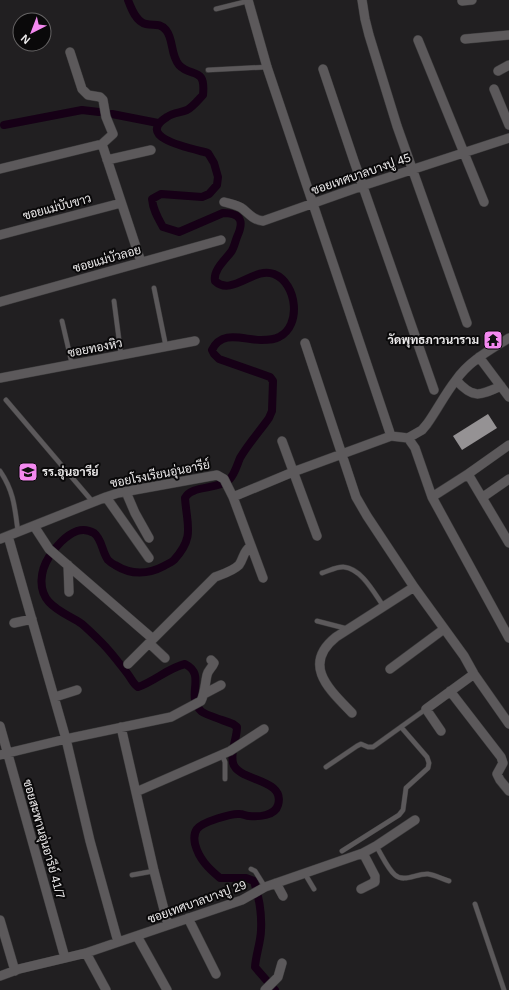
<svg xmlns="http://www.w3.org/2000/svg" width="509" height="990" viewBox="0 0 509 990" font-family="Arial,Sarabun,sans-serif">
<rect width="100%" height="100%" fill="#211f21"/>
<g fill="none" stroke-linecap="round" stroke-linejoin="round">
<!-- canal -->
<path stroke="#160016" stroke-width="8" d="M 128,0 C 131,8 136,22 146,24 C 154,26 159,22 166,30 C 174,40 170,54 179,65 C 191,78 206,66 203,95 C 199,99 193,107 187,110 C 180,113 174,112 167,117 C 133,138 194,149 208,153 L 214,163 L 218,177 L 217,185 L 209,194 L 202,197 L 161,194 L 152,199 C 153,210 158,218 163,227 L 179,232 L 223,213 C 242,213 244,222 237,237 C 235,242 234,248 231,252 C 225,260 213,270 215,281 C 232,297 254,266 274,274 C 297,283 302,326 279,337 C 274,340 267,340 261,340 C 244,340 222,329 212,350 L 214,354 L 219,359 L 270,377 L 273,381 L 272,411 L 269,418 C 260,431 248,444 240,458 C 237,465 235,474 229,480 C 217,490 191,485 185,498 C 187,526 195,537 174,560 C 171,563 167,564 164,566 C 147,575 131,575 115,565 C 113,564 110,562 108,560 C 102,552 102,539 94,533 C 89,530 83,529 77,531 C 66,535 55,547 49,557 C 40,571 38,590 49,602 C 58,612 72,617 82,624 C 89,630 96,637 102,643 C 111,652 119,663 127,673 C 131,678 133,684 138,687 C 155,681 168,668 185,664 C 207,675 185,695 201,711 C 205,715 226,721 233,724 L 237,727 C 237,739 230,751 233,763 C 238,782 286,778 278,805 C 275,816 258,817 249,816 C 246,816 243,814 240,814 C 232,813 202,822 197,829 C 194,833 194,839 195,844 C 199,859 208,868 220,878 L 246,878 L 254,881 C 259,897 262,913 261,930 C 261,941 256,954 255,967 L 275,990
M 112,114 L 158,123
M 4,125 L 82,110 L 99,112"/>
</g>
<!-- building -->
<path fill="#959294" d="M 488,414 L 497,428 L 462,450 L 453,436 Z"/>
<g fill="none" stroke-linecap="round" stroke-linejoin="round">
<!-- lane casing -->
<g stroke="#3c3b3c" stroke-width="5.5">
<path id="lane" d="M 216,9 L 248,1
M 208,70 L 267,67
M 154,288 L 166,347
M 114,301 L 121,355
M 62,321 L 72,364
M 6,400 L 92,501
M 0,471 C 14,491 15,509 18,532
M 322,573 C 329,571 337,566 344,567 C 362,569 374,593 384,607
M 317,621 L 348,629
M 222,755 L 225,762 L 225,779
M 326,767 L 357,746 L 361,744 L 368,747 L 373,747 L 426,709
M 376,846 C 382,855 387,868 395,875 C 404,883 417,873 428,874 C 435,875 442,879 449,881
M 342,851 L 399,815 L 403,810 L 406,788 L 428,768 L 429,763 L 427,757 L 401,727
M 251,869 L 255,871 L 265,887
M 305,874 L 314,889
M 132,875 L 154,871
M 475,904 L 504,990"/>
</g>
<!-- street casing -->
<g stroke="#3c3b3c" stroke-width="10">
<path id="street" d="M 248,0 L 267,67 L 391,436
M 362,0 L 365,19 L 369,35 L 397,126 L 467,323
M 462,1 L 472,0
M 465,39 L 509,35
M 418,40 L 484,202
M 323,69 L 354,161 L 434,390
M 498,71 L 509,65
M 494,89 L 509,125
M 102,144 L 141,262
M 107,160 L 151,150
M 0,169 L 102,144 L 113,134 L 106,117 L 103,100 L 100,97 L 88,95 L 82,89 L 70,52
M 224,202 C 231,204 238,205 243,209 C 250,215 254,220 263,221 L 362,186 L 509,138
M 0,235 L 121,203
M 0,302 L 221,240
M 305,343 L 356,497 L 367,516 L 414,587 L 464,656 L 474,674 L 509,724
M 479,357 L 509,397
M 0,378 L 195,341
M 456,380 C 473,399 479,396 501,386
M 408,438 L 422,430 L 427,424 C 437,410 445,394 456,380 C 469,361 490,350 509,338
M 282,441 L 317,536
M 468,474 L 509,543
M 126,492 L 135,513 L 149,538
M 106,497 L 149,558
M 233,497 L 293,472 L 391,436 L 408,438 L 415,448 L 432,497 L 509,638
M 432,497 L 468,474 L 509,445
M 483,497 L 509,479
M 34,526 L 49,549 L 153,639
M 8,536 L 66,739 L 90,841 L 118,942
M 0,539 L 106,497 L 118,493 L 217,475 L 224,479 L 233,497 L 263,578
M 68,565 L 69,592
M 14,623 L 32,619
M 149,643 L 165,658
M 128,664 L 215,577 C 223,574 233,571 239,565 C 244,558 243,551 251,546
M 390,669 L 444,629
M 450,691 L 501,757 L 503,763 L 497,774 L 500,780 L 509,791
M 204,694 L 221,685
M 55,697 L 77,690
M 352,713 C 330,690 301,665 336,637 L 414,587
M 0,726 L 65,958
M 121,727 L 154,871 L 168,925
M 441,731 L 426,709 L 474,674
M 0,755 L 66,739 L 171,717 L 201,701 C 205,693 205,684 207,675 C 208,670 212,668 214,663 L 211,660
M 136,792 L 230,751 L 264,729
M 276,883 L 283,896
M 361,889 L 375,882 L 375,876 L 363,853
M 188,918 L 216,974
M 0,920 L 15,971
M 137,936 L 167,990
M 86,953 L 106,990
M 0,976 L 19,969 L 86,953 L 242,900 L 265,887 L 363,853 L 376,846 L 415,820
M 265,990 L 278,977 L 282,963"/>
</g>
<!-- lane -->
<use href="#lane" stroke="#5c595b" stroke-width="4.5"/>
<!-- street -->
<use href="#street" stroke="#5c595b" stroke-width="9"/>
</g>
<!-- icons -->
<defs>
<g id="temple-square" transform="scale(1)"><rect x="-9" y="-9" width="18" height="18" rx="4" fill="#f489f0" stroke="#0a090a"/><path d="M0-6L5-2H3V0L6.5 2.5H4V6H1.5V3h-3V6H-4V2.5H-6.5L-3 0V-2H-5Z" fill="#111"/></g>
<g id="school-square" transform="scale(1)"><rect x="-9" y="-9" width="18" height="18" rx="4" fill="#f489f0" stroke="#0a090a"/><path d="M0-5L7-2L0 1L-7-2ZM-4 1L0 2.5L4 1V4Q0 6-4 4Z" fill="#111"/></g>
</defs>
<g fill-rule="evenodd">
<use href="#temple-square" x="493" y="340"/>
<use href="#school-square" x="28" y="472"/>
</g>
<g text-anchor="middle" stroke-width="4" stroke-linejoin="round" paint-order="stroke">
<!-- street labels -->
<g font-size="12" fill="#edebec" stroke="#0a090a">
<text transform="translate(361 174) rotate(-19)" y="4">ซอยเทศบาลบางปู 45</text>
<text transform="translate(57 207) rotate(-15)" y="4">ซอยแม่บับขาว</text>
<text transform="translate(107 259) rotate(-16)" y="4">ซอยแม่บัวลอย</text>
<text transform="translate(95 348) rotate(-11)" y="4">ซอยทองหิว</text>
<text transform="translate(160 474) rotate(-11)" y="4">ซอยโรงเรียนอุ่นอารีย์</text>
<text transform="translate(44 839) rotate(74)" y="4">ซอยสะพานอุ่นอารีย์ 41/7</text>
<text transform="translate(197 902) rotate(-20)" y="4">ซอยเทศบาลบางปู 29</text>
</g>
<!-- poi labels -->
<g font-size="12" font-weight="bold" fill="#edebec" stroke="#0a090a" text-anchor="end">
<text x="479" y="344">วัดพุทธภาวนาราม</text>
<text x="42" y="476" text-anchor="start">รร.อุ่นอารีย์</text>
</g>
</g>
<!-- north arrow -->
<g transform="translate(32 32) rotate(222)"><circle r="19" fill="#0a090a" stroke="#656364"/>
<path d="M0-3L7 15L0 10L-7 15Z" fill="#f489f0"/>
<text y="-6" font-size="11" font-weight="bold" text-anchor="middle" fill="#edebec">N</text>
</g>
</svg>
